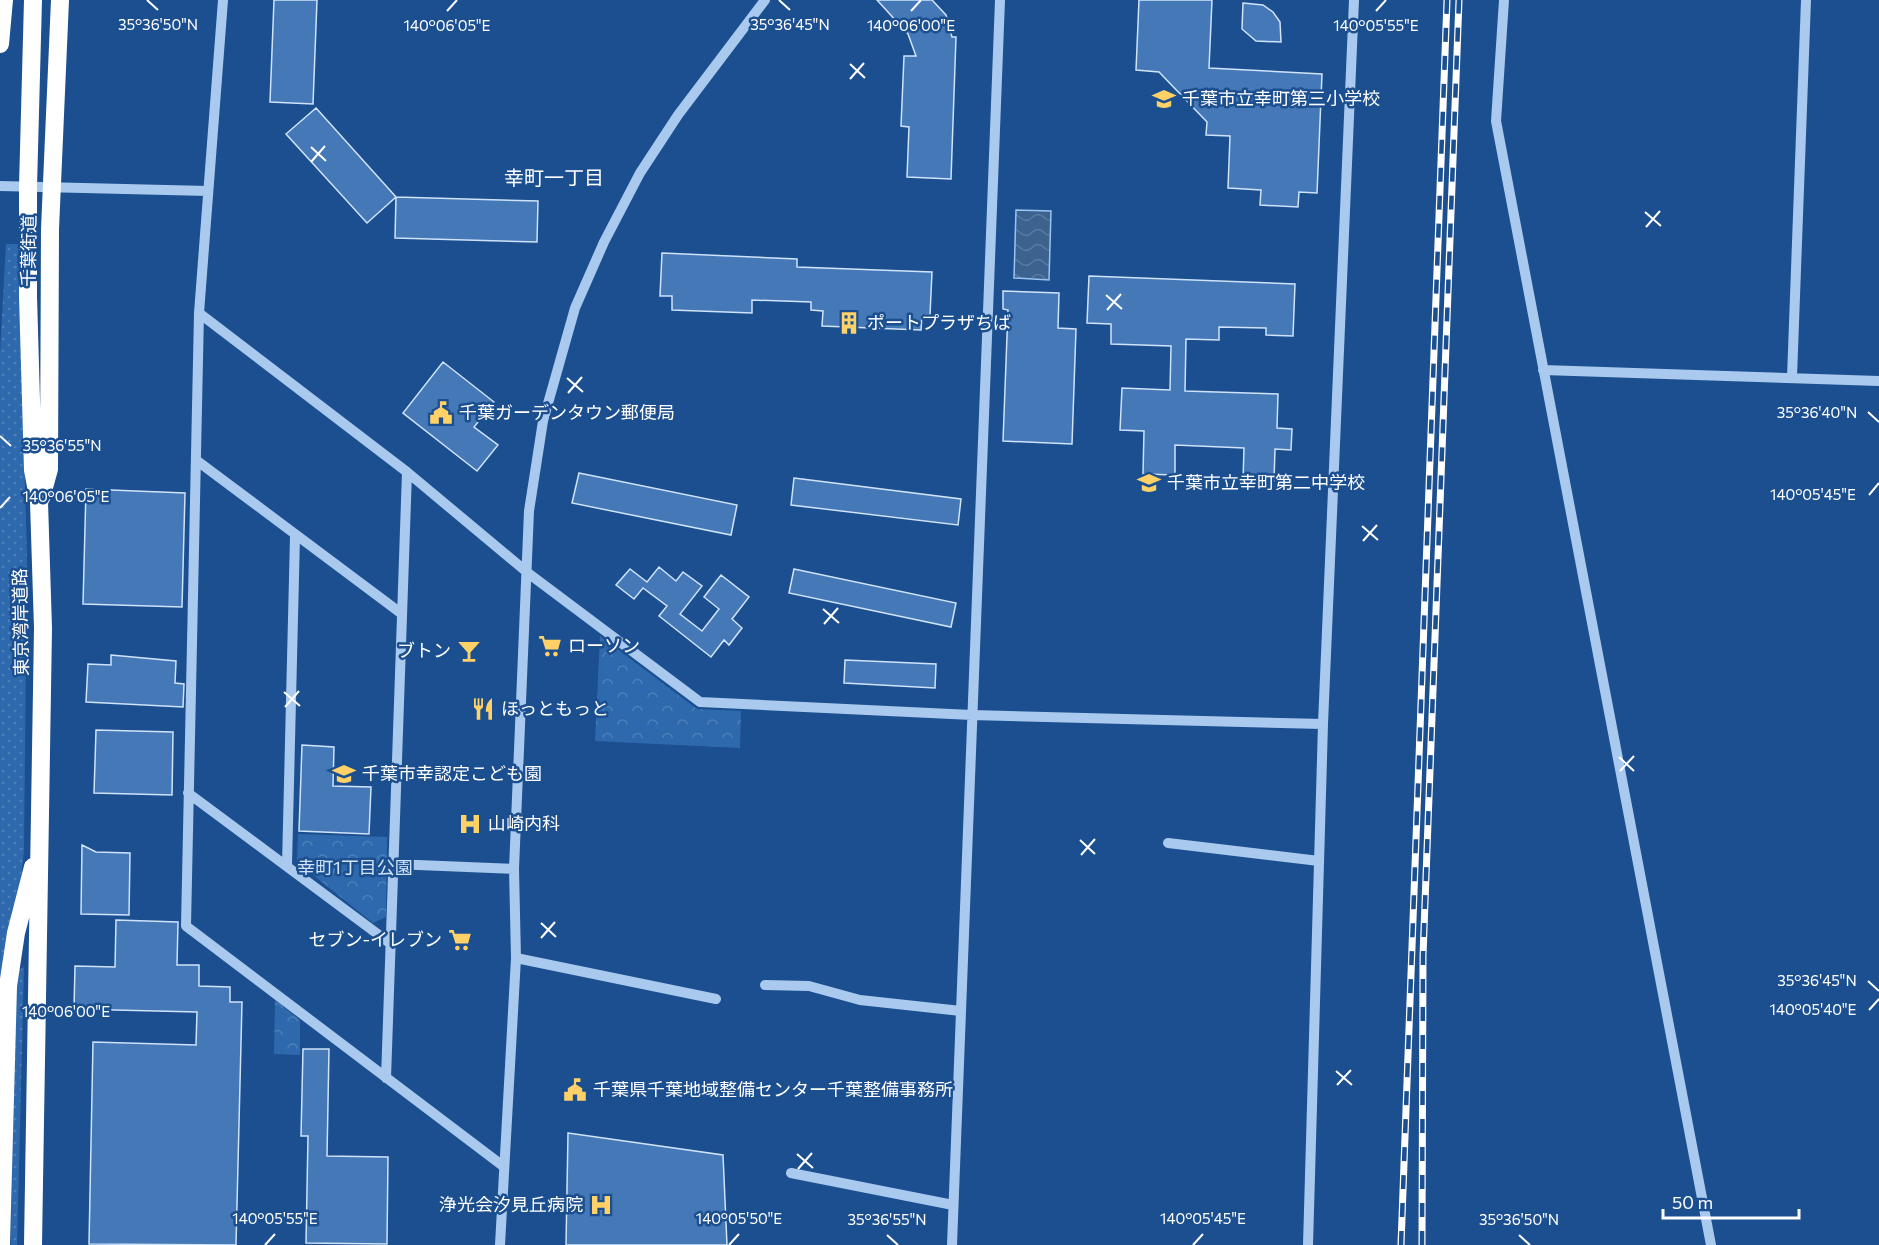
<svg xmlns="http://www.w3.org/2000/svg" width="1879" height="1245" viewBox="0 0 1879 1245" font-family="Commissioner,'Noto Sans JP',sans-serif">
<defs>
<pattern id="grass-dots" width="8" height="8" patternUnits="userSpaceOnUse" patternTransform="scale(1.5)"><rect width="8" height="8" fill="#2e69ad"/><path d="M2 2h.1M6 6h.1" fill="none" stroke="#4d80b9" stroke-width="1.8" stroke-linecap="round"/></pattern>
<pattern id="forest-crowns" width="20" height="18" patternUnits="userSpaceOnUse" patternTransform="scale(1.5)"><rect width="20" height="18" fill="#2e69ad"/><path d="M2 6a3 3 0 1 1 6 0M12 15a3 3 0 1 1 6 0" fill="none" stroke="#4d80b9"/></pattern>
<pattern id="water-waves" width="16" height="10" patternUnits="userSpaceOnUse" patternTransform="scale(1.5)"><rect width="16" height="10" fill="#3c6290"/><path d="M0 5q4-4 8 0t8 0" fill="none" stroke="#597aa1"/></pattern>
</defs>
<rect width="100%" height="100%" fill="#1b4f8f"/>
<!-- grass -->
<path fill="url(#grass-dots)" d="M 6,244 L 18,244 L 27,556 L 24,850 L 19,896 L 0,1009 L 0,354 Z
M 24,967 L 17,1245 L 11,1245 L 13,1010 L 19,970 Z"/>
<!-- forest -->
<path fill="url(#forest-crowns)" d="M 600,636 L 697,709 L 741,711 L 740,748 L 595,741 Z
M 298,834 L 387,837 L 386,917 L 373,923 L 297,862 Z
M 275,1000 L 300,1020 L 300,1055 L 274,1054 Z"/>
<!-- water -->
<path fill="url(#water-waves)" stroke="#9cc4f0" stroke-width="1.5" d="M 1016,210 L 1051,211 L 1049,280 L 1014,278 Z"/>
<!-- building -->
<path fill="#4478b7" stroke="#cfe3fa" stroke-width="1.5" d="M 274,0 L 317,0 L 313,104 L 270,102 Z
M 877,0 L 932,0 L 946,15 L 952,37 L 956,37 L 951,179 L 907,177 L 909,127 L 901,126 L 904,56 L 916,56 L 908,34 Z
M 1139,0 L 1212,0 L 1209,68 L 1322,74 L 1317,193 L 1299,192 L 1298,207 L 1260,205 L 1261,190 L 1228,188 L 1230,136 L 1206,135 L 1207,122 L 1159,72 L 1136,70 Z
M 1243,3 L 1263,5 L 1273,12 L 1280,22 L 1281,42 L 1256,41 L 1242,29 Z
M 316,108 L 396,197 L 367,223 L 286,134 Z
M 396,197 L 538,201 L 537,242 L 395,238 Z
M 662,253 L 797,259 L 797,267 L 932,272 L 930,315 L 922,315 L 921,330 L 822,326 L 823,311 L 811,310 L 811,302 L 752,300 L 752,313 L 672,310 L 672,296 L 660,296 Z
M 1089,276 L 1295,284 L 1293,336 L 1266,335 L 1266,328 L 1219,327 L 1219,340 L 1186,339 L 1185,391 L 1278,394 L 1277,428 L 1292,429 L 1291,450 L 1275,449 L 1274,481 L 1243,480 L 1244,448 L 1175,445 L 1175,475 L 1143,474 L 1144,431 L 1120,430 L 1122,388 L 1170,390 L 1171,346 L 1111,344 L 1111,324 L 1087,323 Z
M 1003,291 L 1059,293 L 1058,328 L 1076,329 L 1072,444 L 1003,441 L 1008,310 L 1003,309 Z
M 443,362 L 494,402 L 474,427 L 498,445 L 477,471 L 403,413 Z
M 579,473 L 737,505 L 731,535 L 572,503 Z
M 794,478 L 961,499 L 958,525 L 791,505 Z
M 86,489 L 185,493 L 182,607 L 83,604 Z
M 659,567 L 676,581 L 683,572 L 702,586 L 680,614 L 702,631 L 719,609 L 704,597 L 721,575 L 749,597 L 732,619 L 742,628 L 729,645 L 724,640 L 711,657 L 659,616 L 667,606 L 643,588 L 634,599 L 616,585 L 630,569 L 647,582 Z
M 794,569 L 956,603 L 951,627 L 789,593 Z
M 111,655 L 176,661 L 175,683 L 184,684 L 183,707 L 86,702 L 88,664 L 111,665 Z
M 845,660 L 936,664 L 935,688 L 844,683 Z
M 96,730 L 173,732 L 172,795 L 94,793 Z
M 302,745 L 334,747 L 333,786 L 371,787 L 369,834 L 299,831 Z
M 82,845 L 96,852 L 130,853 L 129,915 L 81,914 Z
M 116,920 L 178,922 L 177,965 L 199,965 L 199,986 L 230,987 L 230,1002 L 242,1002 L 236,1245 L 89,1244 L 93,1042 L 196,1045 L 197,1012 L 74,1009 L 75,966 L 115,967 Z
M 303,1049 L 329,1049 L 327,1156 L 388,1157 L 387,1244 L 306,1243 L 308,1136 L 301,1136 Z
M 568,1133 L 723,1155 L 727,1245 L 566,1245 Z"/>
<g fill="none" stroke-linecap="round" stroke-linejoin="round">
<!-- minor -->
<path stroke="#a9c9ee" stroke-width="10" d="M 223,0 L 199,313 L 186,926 L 503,1166
M 1504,0 L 1496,121 L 1711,1245
M 0,186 L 208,191
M 199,313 L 407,472 L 528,573 L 700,702 L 972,715 L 1323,724
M 1543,370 L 1879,381
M 1792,377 L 1806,0
M 196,460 L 402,614
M 188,793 L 391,944
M 1168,843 L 1319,861
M 393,864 L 514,869
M 287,865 L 295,536
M 516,958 L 716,999
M 765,985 L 809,986 L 860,1000 L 961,1011
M 386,1078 L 407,472
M 791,1173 L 953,1205
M 500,1245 L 516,958 L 514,869 L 529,511 L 543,421 L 575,308 L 604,242 L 640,173 L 678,115 L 765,0
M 952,1245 L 1000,0
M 1308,1245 L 1323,724 L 1354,0"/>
<!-- highway -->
<path stroke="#fff" stroke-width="18" d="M 33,0 L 28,187 L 28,296 L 33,470 L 39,502 L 43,628 L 33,1245
M 0,44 L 4,0
M 41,498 L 49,469 L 50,229 L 60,0
M 1,1245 L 8,986 L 16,933 L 33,867"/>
<!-- rail casing -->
<g stroke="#fff" stroke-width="7">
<path id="rail" d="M 1401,1245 L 1447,0
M 1422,1245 L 1423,956 L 1459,0"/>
</g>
<!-- rail -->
<use href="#rail" stroke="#1b4f8f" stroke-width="4.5" stroke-dasharray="14" stroke-linecap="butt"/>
</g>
<!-- ticks -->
<path fill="none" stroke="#fff" stroke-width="2" d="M 147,0 L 158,10M 779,0 L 790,10M 447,11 L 457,0M 911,11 L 921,0M 1376,11 L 1386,0M 850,64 L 865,78M 850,79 L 864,63M 311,147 L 326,161M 311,162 L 325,146M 1645,212 L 1661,226M 1646,227 L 1660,211M 1106,295 L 1122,309M 1107,310 L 1121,294M 567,378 L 583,392M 568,393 L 582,377M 1868,412 L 1879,422M 0,436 L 11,446M 28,461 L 43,475M 29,476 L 43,460M 1869,495 L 1879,483M 0,508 L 10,497M 1362,526 L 1378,540M 1363,541 L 1377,525M 823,609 L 839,623M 824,624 L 838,608M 284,692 L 300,706M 285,707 L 299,691M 1619,757 L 1634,771M 1620,771 L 1634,756M 1080,840 L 1095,854M 1081,855 L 1095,839M 541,923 L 556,937M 541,938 L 555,922M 1868,981 L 1879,991M 1869,1010 L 1879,999M 0,1023 L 10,1012M 1336,1071 L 1352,1085M 1337,1085 L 1351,1070M 797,1154 L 813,1168M 798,1169 L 812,1153M 887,1235 L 898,1245M 1519,1235 L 1530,1245M 265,1245 L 275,1234M 729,1245 L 739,1234M 1193,1245 L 1203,1234"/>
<!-- icons -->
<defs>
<g id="school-bare" transform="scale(1.8)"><path d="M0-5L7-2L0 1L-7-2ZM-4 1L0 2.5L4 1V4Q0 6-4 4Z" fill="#ffd166" stroke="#1b4f8f" stroke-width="2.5" paint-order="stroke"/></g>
<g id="building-bare" transform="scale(1.8)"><path d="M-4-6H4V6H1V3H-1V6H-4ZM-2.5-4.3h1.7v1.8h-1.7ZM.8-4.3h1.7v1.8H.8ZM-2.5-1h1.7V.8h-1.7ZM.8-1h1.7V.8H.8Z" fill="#ffd166" stroke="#1b4f8f" stroke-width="2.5" paint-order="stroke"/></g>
<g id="civic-bare" transform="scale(1.8)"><path d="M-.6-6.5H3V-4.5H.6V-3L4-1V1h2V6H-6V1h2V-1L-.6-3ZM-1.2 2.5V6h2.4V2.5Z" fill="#ffd166" stroke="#1b4f8f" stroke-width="2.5" paint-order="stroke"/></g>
<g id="supermarket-bare" transform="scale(1.8)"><path d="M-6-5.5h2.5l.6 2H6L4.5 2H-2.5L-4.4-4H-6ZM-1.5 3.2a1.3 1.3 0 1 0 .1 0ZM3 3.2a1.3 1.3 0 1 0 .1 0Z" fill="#ffd166" stroke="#1b4f8f" stroke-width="2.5" paint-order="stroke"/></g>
<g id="bar-bare" transform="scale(1.8)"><path d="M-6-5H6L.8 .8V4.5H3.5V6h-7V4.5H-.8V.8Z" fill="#ffd166" stroke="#1b4f8f" stroke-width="2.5" paint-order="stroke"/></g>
<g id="restaurant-bare" transform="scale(1.8)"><path d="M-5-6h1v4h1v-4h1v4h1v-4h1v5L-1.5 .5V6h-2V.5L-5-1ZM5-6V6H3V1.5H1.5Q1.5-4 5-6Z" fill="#ffd166" stroke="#1b4f8f" stroke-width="2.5" paint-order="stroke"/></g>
<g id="hospital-bare" transform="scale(1.8)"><path d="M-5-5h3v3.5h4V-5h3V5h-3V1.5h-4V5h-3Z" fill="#ffd166" stroke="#1b4f8f" stroke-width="2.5" paint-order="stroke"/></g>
</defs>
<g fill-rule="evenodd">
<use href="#school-bare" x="1164" y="99"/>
<use href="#building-bare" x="849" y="323"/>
<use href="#civic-bare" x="441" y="413"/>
<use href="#school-bare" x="1149" y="483"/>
<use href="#supermarket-bare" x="550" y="646"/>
<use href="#bar-bare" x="469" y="651"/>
<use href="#restaurant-bare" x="483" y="709"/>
<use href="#school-bare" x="344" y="774"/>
<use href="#hospital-bare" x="470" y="824"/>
<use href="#supermarket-bare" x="460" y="940"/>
<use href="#civic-bare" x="575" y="1090"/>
<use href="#hospital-bare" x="601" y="1205"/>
</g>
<g text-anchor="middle" stroke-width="5" stroke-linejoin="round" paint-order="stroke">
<!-- poi labels -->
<g font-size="18" fill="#fff" stroke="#1b4f8f" text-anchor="start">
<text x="1182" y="105">千葉市立幸町第三小学校</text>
<text x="867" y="329">ポートプラザちば</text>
<text x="459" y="419">千葉ガーデンタウン郵便局</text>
<text x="1167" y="489">千葉市立幸町第二中学校</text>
<text x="568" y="652">ローソン</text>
<text x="451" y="657" text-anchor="end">ブトン</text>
<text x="501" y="715">ほっともっと</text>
<text x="362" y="780">千葉市幸認定こども園</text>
<text x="488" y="830">山崎内科</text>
<text x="442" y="946" text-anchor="end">セブン-イレブン</text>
<text x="593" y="1096">千葉県千葉地域整備センター千葉整備事務所</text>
<text x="583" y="1211" text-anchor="end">浄光会汐見丘病院</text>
</g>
<!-- street labels -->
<g font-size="18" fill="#fff" stroke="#1b4f8f">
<text transform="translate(29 251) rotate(-89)" y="6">千葉街道</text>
<text transform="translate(21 622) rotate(-91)" y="6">東京湾岸道路</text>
</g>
<!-- park labels -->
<g font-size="18" fill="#cfe3fa" stroke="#1b4f8f">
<text x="355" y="874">幸町1丁目公園</text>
</g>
<!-- neighbourhood labels -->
<g font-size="20" fill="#fff" stroke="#1b4f8f">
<text x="554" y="185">幸町一丁目</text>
</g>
</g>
<g font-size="15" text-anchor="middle" fill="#fff" stroke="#1b4f8f" stroke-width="5" stroke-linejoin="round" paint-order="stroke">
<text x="158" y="30">35°36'50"N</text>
<text x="790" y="30">35°36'45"N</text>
<text x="447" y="31">140°06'05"E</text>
<text x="911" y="31">140°06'00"E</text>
<text x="1376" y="31">140°05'55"E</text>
<text x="1817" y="418">35°36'40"N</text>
<text x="62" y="451">35°36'55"N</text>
<text x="1813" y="500">140°05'45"E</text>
<text x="66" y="502">140°06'05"E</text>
<text x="1817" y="986">35°36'45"N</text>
<text x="1813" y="1015">140°05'40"E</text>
<text x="66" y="1017">140°06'00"E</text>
<text x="275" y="1224">140°05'55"E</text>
<text x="739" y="1224">140°05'50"E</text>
<text x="1203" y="1224">140°05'45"E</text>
<text x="887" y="1225">35°36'55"N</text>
<text x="1519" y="1225">35°36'50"N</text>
</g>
<!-- scale -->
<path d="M1663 1209v9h136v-9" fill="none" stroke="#ffffff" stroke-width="3"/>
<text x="1672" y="1209" font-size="18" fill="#ffffff" stroke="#1b4f8f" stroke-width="4.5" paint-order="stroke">50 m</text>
</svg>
